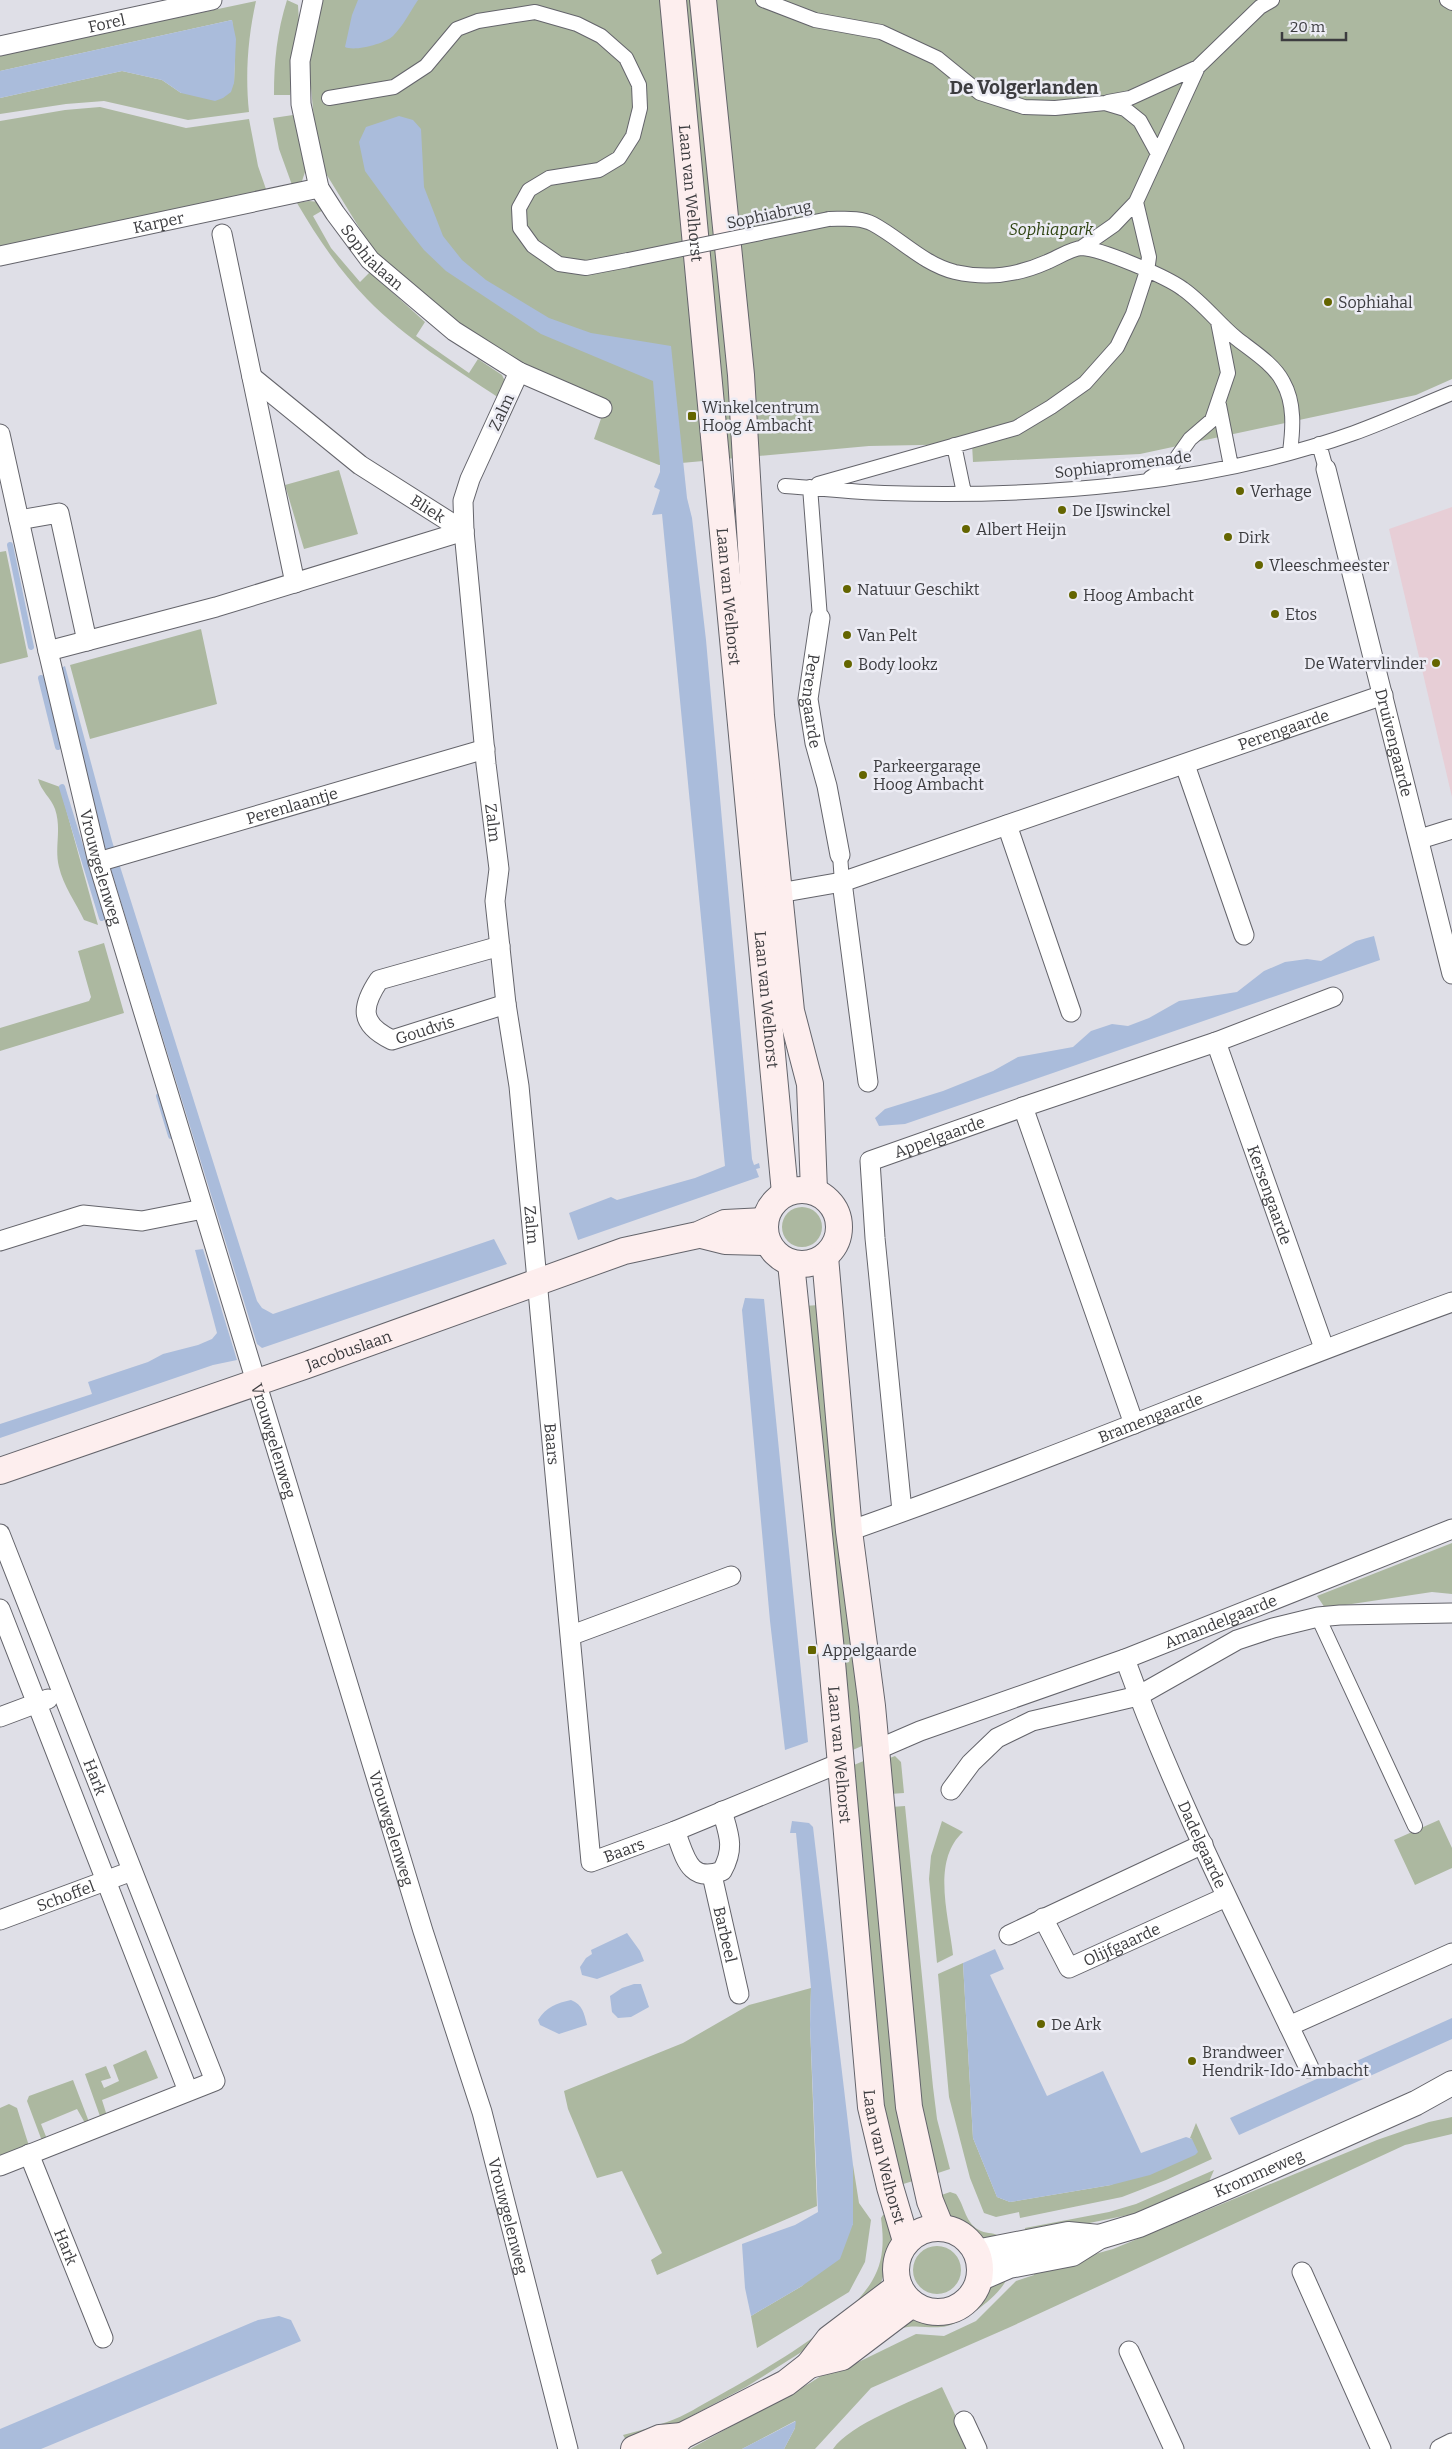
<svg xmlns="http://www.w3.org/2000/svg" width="1452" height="2449" viewBox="0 0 1452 2449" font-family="Bitter,serif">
<rect width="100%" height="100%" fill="#dfdfe7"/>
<!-- education -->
<path fill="#e7ced6" d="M 1452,507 L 1452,797 L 1389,529 Z"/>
<!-- green -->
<path fill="#acb8a0" d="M 287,0 L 298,5 L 299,22 L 293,52 L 290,95 L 274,95 C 274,61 277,32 287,0 Z
M 321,0 L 1452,0 L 1452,379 L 1416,395 L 1140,454 L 973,462 L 972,444 L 869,446 L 659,465 L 594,439 L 606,404 L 525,366 L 474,337 L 379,260 L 325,172 L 317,152 L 308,56 Z
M 256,1 C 248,37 245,74 249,112 L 188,120 L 104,101 L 66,104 L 0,114 L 0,98 L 122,71 L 162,80 L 181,93 L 234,83 L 235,51 L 232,20 L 0,71 L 0,55 Z
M 100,107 L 186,128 L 249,119 L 258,166 L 267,192 L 0,248 L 0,121 L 65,110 Z
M 293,115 L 306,169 L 302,181 L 292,185 L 279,149 L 273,118 Z
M 309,201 L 320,202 L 325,209 L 313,216 L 331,248 L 360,282 L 370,272 L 425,322 L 416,336 L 469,373 L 478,359 L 502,375 L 505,381 L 499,398 C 454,368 405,338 367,299 C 339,270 317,237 297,203 Z
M 339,470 L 358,534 L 304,549 L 285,485 Z
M 6,551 L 28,657 L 0,664 L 0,552 Z
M 201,629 L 217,704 L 90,739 L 70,665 Z
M 38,779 L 60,787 L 98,925 L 84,920 C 76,903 63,885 59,867 C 54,847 62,830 55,809 C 51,798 41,791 38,779 Z
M 104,943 L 124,1013 L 0,1051 L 0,1028 L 89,1001 L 91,997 L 78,951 Z
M782 1227a20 20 0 1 1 40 0a20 20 0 1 1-40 0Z
M 819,1305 L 862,1746 L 848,1752 L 804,1306 Z
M 1452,1543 L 1452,1594 L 1432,1592 L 1325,1608 L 1317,1596 Z
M 895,1756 L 901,1762 L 904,1793 L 890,1794 L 887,1759 Z
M 866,1760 L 913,2181 L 900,2185 L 885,2122 L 849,1767 Z
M 905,1806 L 933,2087 L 937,2119 L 950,2169 L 929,2176 L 891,1807 Z
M 1439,1820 L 1452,1848 L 1452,1868 L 1415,1885 L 1394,1840 Z
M 942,1821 L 963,1832 C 931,1861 949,1917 953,1955 L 937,1963 L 929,1879 L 931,1856 Z
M 963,1963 L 973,2138 L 997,2197 L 1010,2202 L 1111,2185 L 1192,2139 L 1190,2138 L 1196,2123 L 1212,2159 L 1166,2180 L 1122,2197 L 1020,2218 L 1019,2212 L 996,2217 L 984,2213 L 970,2178 L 949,2097 L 938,1974 Z
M 811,1988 L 810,2025 L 817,2206 L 657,2275 L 651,2260 L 662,2253 L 622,2171 L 597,2178 L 568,2109 L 564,2091 L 683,2043 L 749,2005 Z
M 146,2050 L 158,2078 L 102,2100 L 107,2116 L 101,2119 L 85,2074 L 106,2066 L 111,2078 L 101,2081 L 104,2088 L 119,2081 L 113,2065 Z
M 73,2080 L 89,2122 L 85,2123 L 77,2109 L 41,2124 L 47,2139 L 42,2141 L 27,2101 L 29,2096 Z
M 9,2104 L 17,2108 L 29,2146 L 0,2157 L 0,2108 Z
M 1452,2117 L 1452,2134 L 1405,2145 L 1008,2328 L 871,2388 L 815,2449 L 784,2449 L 795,2428 L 795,2421 L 742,2449 L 690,2449 L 810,2383 L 913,2317 L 941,2320 L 957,2316 L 974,2304 L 987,2286 L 1007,2278 C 1002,2294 963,2323 947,2326 C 931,2330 915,2323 900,2329 L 838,2372 L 916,2334 L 944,2336 L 976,2321 L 1016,2281 L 1034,2275 L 1034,2271 L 1113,2249 L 1377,2140 L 1429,2122 Z
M 853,2165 L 859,2203 L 871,2220 L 865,2262 L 849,2292 L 757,2348 L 751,2316 L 802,2286 L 853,2224 Z
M 1214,2170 L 1208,2184 L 1138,2213 L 1026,2236 L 1025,2228 L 1109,2212 L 1136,2204 Z
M 950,2192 L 956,2194 C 965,2206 965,2224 981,2231 C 988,2234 995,2232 1000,2237 L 984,2239 L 978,2237 L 945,2213 L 936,2197 Z
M 895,2210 L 895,2240 L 892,2244 L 880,2287 L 803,2351 L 746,2387 L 676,2424 L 629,2445 L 623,2435 C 638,2431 653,2427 667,2422 C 685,2416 701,2405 718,2396 C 762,2371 847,2324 872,2281 C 884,2261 884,2240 881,2218 L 883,2215 Z
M913 2270a24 24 0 1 1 48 0a24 24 0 1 1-48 0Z
M 942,2387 L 971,2449 L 833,2449 C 850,2424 913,2401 942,2387 Z"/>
<!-- water -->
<path fill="#aabcdb" d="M 358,0 L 418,0 C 410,12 403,26 393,36 C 386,43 355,52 345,47 L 352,15 Z
M 232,20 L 236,39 L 234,83 L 231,92 L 223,98 L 215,101 L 181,93 L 162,80 L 122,71 L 0,98 L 0,71 Z
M 399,116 L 413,120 L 421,129 L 424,187 L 443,236 L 462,260 L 486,280 L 549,318 L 591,333 L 671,346 L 687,498 L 692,518 L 706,640 L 752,1159 L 754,1165 L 759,1163 L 760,1168 L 756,1169 L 759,1177 L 578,1240 L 569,1213 L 611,1197 L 617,1200 L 695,1178 L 725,1166 L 662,514 L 652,515 L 660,490 L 654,487 L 660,472 L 660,464 L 653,381 L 541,334 L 446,271 L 424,250 L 405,226 L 365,171 L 359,142 L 366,127 Z
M 65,666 L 112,841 L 257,1301 L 262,1308 L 273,1314 L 494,1239 L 507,1264 L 262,1348 L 257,1344 L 104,847 L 59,669 Z
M 1374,936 L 1380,960 L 905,1124 L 879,1126 L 875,1118 L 885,1109 L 943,1091 L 993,1071 L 1018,1057 L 1073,1047 L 1091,1031 L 1112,1024 L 1128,1026 L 1149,1018 L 1179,1001 L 1237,992 L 1264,971 L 1285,962 L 1307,959 L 1321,961 L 1356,941 Z
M 203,1249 L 237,1360 L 213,1365 L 0,1438 L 0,1424 L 92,1394 L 88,1382 L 148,1362 L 163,1354 L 198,1345 L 212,1339 L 217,1333 L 195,1250 Z
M 745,1298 L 764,1299 L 808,1742 L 785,1750 L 770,1621 L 742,1310 Z
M 792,1821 L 809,1823 L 813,1827 L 853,2165 L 853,2224 L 840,2259 L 802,2286 L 751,2316 L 745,2288 L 742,2244 L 795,2225 L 818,2212 L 810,2025 L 811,1988 L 796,1833 L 790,1833 Z
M 627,1933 L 640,1951 L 644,1961 L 597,1979 L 582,1975 L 580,1967 L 586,1958 L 592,1954 L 591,1950 Z
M 995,1949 L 1004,1969 L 990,1975 L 1047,2096 L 1103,2071 L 1141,2153 L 1186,2137 L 1192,2139 L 1198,2152 L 1195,2155 L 1150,2175 L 1111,2185 L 1010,2202 L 997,2197 L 973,2138 L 963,1963 Z
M 634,1984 L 641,1984 L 649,2007 L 631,2017 L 618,2018 L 612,2012 L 610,1996 L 622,1988 Z
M 571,2000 C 583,2005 584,2013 587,2025 L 559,2034 L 540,2025 L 538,2020 C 546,2007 557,2003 571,2000 Z
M 1452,2018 L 1452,2039 L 1239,2135 L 1230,2118 Z
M 279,2316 L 291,2320 L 301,2341 L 41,2449 L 0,2449 L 0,2429 L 258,2320 Z
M 796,2421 L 795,2428 L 784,2449 L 742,2449 Z"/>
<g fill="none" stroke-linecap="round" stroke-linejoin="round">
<!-- stream -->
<path stroke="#aabcdb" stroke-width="6" d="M 10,545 L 31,647
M 41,678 L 58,747
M 62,787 L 102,918
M 159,1096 L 171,1136"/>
<!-- pedestrian casing -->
<g stroke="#64646b" stroke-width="16">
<path id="pedestrian" d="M 763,0 L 815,20 L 881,32 L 937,58 L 980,93 L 1024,107 L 1055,108 L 1105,103 L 1125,109 L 1140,121 L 1158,154
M 1447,0 L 1452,3
M 329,98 L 394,87 L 426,66 L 457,29 L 478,21 L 535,12 L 577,24 L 601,36 L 626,58 L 639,85 L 640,108 L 633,136 L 619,158 L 599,170 L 549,178 L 529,190 L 519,208 L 520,228 L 533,246 L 559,264 L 586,268 L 628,260
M 1108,102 L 1130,98 L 1198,67
M 829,219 C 844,219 860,217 873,224 C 901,239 923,264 955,272 C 986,279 1018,275 1047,262 C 1057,258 1072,248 1082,248 C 1102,249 1167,277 1183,289 C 1203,303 1218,323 1236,338 C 1251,350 1274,364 1283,382 C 1295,403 1293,429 1290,452
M 1081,248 L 1114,225 L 1136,202 L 1198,67 L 1260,7 L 1272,0
M 1219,405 L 1231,466
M 1319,444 L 1326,469
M 954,445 L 964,493
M 1150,478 L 1173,463 L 1190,439 L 1212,420 L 1228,373 L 1218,322
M 818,484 L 1016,428 L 1051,407 L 1085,383 L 1117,347 L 1133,314 L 1147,271 L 1149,257 L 1136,202
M 785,486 C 818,488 851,492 884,493 C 1038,498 1208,485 1354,433 C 1387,421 1420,406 1452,393
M 810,487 L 820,618
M 840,855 L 842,882
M 1318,1617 L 1415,1826"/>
</g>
<!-- minor casing -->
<g stroke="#64646b" stroke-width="21">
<g id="minor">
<path id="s1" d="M 313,0 L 300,61 L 301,104 L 319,188 L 335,213 L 370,260 L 454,331 L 519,372 L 602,408"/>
<path id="s2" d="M 0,46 L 212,0"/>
<path d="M 222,234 L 295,583"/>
<path id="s3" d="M 0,256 L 319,188"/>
<path id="s4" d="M 519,372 L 470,479 L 463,501 L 464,531 L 486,764 L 499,869 L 495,901 L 506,1004 L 519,1086 L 591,1862 L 675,1831 L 840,1763"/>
<path id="s5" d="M 252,377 L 360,465 L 464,531"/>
<path id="s6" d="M 0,434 L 48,651 L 98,862 L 423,1931 L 482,2112 L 568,2449"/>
<path id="s7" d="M 1326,469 L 1452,974"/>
<path d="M 19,520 L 59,513 L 87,641"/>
<path id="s8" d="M 820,618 L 808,699 L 815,743 L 827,786 L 840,855"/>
<path d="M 48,651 L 216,607 L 464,531"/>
<path d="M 1185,765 L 1244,935"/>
<path d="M 1007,825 L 1071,1012"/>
<path d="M 1420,839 L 1452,829"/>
<path id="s9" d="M 98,862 L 485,749"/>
<path d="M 842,882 L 868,1082"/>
<path id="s10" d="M 779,893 L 842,882 L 1383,695"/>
<path id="s11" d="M 500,946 L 379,980 C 361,1007 359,1024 392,1040 L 506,1004"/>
<path id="s12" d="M 1216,1042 L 1324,1348"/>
<path d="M 1023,1107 L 1216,1042 L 1333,997"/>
<path d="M 0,1241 L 83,1215 L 142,1221 L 203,1209"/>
<path id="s13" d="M 902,1511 L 875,1238 L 870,1161 L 1023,1107 L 1134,1424"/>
<path id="s14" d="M 849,1531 C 1052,1460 1250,1375 1452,1302"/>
<path id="s15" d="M 0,1534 L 215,2081 L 0,2166"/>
<path d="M 0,1609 L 188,2091"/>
<path d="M 572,1635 L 731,1576"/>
<path id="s16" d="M 1125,1659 C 1176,1800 1245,1933 1309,2068"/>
<path d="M 0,1717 L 48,1699"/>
<path id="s17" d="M 876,1750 L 920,1731 L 1125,1659 L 1452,1529"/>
<path d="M 951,1790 L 971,1763 L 997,1738 L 1032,1721 L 1138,1696 L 1237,1640 L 1273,1628 L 1318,1617 L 1340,1615 L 1452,1613"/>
<path d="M 675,1831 C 685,1855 688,1884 722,1871 C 735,1848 729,1835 722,1811"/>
<path id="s18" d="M 712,1875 L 739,1994"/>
<path id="s19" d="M 1043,1918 L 1069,1968 L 1226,1897"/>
<path id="s20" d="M 0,1920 L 132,1871"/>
<path d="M 1009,1935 L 1203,1844"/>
<path d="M 1289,2026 L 1452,1953"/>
<path id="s21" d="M 29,2154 L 103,2338"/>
<path d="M 1302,2272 L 1381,2449"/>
<path d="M 1129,2351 L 1174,2449"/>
<path d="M 964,2421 L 977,2449"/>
<path d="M 1440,2449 L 1452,2443"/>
</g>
</g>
<!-- tertiary casing -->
<g stroke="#64646b" stroke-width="26">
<g id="tertiary">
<path d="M 976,2252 L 1068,2234 L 1099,2237"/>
<path id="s22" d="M 979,2279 L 1009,2266 L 1072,2254 L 1099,2237 L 1139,2225 L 1234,2184 L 1416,2103 L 1452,2083"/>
</g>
</g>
<!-- secondary casing -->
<g stroke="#64646b" stroke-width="28">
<g id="secondary">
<path id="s23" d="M 673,0 L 785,1193"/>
<path d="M 703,0 L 741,375 L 761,716 L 791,1011 L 810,1084 L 814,1191"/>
<circle cx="802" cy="1227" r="37"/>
<path d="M 701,1235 L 725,1241 L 767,1242"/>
<path d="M 825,1257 L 849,1531 L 872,1706 L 909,2107 L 930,2201 L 941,2228"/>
<path id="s24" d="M 791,1263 L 831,1651 L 871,2107 L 890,2187 L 906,2241"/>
<path id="s25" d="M 0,1471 L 307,1365 L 624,1251 L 698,1235 L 725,1223 L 765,1221"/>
<circle cx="938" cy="2270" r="42"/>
<path d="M 809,2365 L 842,2357 L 912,2304"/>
<path d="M 634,2449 L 660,2438 L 682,2436"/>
<path d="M 670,2449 L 682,2436 L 786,2383 L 809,2365 L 829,2339 L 899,2286"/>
</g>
</g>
<!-- pedestrian -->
<use href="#pedestrian" stroke="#fff" stroke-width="14"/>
<!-- minor -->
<use href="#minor" stroke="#fff" stroke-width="19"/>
<!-- tertiary -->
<use href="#tertiary" stroke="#fff" stroke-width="24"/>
<!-- secondary -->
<use href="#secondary" stroke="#fdeeee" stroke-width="26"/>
<!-- pedestrian-bridge casing -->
<g stroke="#64646b" stroke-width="16" stroke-linecap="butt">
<path id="pedestrian-bridge" d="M 628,260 L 829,219"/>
</g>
<!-- pedestrian-bridge -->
<use href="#pedestrian-bridge" stroke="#fff" stroke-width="14"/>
</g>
<!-- markers -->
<g fill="#646500" stroke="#ececf4" stroke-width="2">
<circle cx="1328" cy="302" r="5"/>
<rect x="687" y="411" width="10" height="10" rx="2.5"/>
<circle cx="1240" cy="491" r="5"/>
<circle cx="1062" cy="510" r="5"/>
<circle cx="966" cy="529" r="5"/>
<circle cx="1228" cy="537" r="5"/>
<circle cx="1259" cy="565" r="5"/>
<circle cx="847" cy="589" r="5"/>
<circle cx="1073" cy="595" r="5"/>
<circle cx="1275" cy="614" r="5"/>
<circle cx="847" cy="635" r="5"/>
<circle cx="1436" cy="663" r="5"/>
<circle cx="848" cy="664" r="5"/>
<circle cx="863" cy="775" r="5"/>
<rect x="807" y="1645" width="10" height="10" rx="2.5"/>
<circle cx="1041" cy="2024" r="5"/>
<circle cx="1192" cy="2061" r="5"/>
</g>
<g text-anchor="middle" stroke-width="5" stroke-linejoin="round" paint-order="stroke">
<!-- street labels -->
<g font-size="16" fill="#3c3c3f" stroke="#ececf4">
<text dy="6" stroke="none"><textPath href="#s2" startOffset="109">Forel</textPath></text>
<text dy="6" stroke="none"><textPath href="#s23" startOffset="194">Laan van Welhorst</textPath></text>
<text transform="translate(769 214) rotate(-12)" y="6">Sophiabrug</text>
<text dy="6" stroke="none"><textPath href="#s3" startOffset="162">Karper</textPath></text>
<text dy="6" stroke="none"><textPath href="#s1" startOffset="279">Sophialaan</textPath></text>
<text transform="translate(501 412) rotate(-65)" y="6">Zalm</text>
<text transform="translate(1123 464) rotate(-7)" y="6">Sophiapromenade</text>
<text dy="6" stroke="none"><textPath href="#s5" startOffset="220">Bliek</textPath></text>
<text dy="6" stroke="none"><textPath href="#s23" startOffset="599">Laan van Welhorst</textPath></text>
<text dy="6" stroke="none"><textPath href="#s8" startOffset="84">Perengaarde</textPath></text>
<text dy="6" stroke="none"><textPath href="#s10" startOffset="531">Perengaarde</textPath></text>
<text dy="6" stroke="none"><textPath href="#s7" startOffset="282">Druivengaarde</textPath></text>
<text dy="6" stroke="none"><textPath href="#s9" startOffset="202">Perenlaantje</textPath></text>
<text dy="6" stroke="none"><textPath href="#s4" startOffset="464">Zalm</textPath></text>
<text dy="6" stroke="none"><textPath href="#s6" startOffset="445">Vrouwgelenweg</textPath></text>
<text dy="6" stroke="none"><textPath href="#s23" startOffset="1004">Laan van Welhorst</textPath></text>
<text dy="6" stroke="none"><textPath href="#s11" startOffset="235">Goudvis</textPath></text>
<text dy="6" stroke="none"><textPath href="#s13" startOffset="425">Appelgaarde</textPath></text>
<text dy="6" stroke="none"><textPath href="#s12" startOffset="162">Kersengaarde</textPath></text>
<text dy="6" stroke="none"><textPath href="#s4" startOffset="869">Zalm</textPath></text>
<text dy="6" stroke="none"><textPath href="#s25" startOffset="369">Jacobuslaan</textPath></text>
<text dy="6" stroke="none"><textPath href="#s14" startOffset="322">Bramengaarde</textPath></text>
<text dy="6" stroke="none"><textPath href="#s6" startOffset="1044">Vrouwgelenweg</textPath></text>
<text dy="6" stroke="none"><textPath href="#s4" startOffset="1089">Baars</textPath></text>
<text dy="6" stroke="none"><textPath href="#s17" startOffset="368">Amandelgaarde</textPath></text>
<text dy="6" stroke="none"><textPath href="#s24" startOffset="494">Laan van Welhorst</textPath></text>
<text dy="6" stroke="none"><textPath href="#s15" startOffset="261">Hark</textPath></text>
<text dy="6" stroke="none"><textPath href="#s6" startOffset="1449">Vrouwgelenweg</textPath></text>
<text dy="6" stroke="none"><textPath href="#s16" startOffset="201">Dadelgaarde</textPath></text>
<text dy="6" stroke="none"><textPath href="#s4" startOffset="1544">Baars</textPath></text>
<text dy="6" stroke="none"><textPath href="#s20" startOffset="70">Schoffel</textPath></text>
<text dy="6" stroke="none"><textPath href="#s18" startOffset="61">Barbeel</textPath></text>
<text dy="6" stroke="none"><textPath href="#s19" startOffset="114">Olijfgaarde</textPath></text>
<text dy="6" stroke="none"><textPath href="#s24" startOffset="899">Laan van Welhorst</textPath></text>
<text dy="6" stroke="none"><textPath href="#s22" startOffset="301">Krommeweg</textPath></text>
<text dy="6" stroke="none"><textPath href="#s6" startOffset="1854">Vrouwgelenweg</textPath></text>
<text dy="6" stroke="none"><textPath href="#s21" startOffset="100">Hark</textPath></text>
</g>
<!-- park labels -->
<g font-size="16" font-style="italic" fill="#2f4411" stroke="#ececf4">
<text x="1051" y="235">Sophiapark</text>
</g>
<!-- poi labels -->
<g font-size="16" fill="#3c3c3f" stroke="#ececf4" text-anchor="start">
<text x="1338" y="308">Sophiahal</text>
<text x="702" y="413">Winkelcentrum<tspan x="702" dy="18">Hoog Ambacht</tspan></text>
<text x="1250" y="497">Verhage</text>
<text x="1072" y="516">De IJswinckel</text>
<text x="976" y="535">Albert Heijn</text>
<text x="1238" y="543">Dirk</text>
<text x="1269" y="571">Vleeschmeester</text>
<text x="857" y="595">Natuur Geschikt</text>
<text x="1083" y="601">Hoog Ambacht</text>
<text x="1285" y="620">Etos</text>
<text x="857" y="641">Van Pelt</text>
<text x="1426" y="669" text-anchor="end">De Watervlinder</text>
<text x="858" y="670">Body lookz</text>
<text x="873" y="772">Parkeergarage<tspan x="873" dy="18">Hoog Ambacht</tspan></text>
<text x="822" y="1656">Appelgaarde</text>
<text x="1051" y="2030">De Ark</text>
<text x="1202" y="2058">Brandweer<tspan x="1202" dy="18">Hendrik-Ido-Ambacht</tspan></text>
</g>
<!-- quarter labels -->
<g font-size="19" font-weight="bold" fill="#3c3c3f" stroke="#ececf4">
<text x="1024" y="94">De Volgerlanden</text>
</g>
</g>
<!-- scale -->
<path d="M1282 32v8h64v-8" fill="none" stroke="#3c3c3f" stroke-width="2.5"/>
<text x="1290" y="32" font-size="15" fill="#3c3c3f" stroke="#ececf4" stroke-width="4" paint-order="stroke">20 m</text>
</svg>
